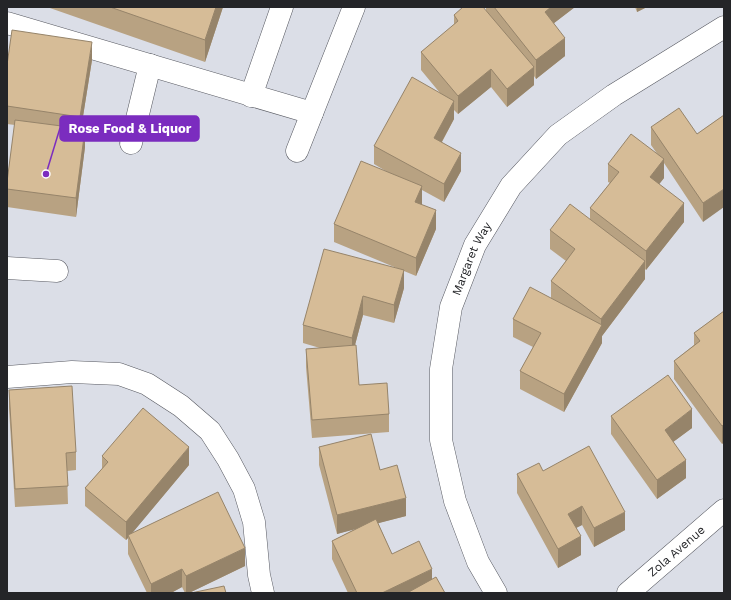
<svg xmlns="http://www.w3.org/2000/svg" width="731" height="600" viewBox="0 0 731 600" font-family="'Work Sans',sans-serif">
<rect width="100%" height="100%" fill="#dbdee7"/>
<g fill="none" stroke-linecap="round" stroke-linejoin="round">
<!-- minor casing -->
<g stroke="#575961" stroke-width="23">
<g id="minor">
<path d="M 7,23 L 312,113"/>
<path d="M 251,96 L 282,7"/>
<path d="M 131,143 L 150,65"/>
<path d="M 297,151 L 354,7"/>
<path d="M 7,268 L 57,271"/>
<path d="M 7,377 L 72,372 L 119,374 L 147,384 L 181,406 L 210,431 L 228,459 L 244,489 L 254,522 L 259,575 L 263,593"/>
<path id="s1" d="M 496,593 L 478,562 L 455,501 L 441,440 L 441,369 L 451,307 L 475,245 L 511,186 L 558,135 L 614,95 L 724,27"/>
<path id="s2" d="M 628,593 L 724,510"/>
</g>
</g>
<!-- minor -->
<use href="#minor" stroke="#fff" stroke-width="22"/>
</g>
<!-- wall -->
<path fill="#b8a282" d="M 47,7 L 223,7 L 205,62 Z
M 486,7 L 575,7 L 554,23 L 565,56 L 536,79 L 534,76 L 534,85 L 507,107 L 491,87 L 458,114 L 454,110 L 454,119 L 442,142 L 461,171 L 444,202 L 422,190 L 422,205 L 436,229 L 416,276 L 404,271 L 404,288 L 394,323 L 363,315 L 355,345 L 359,385 L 389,414 L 389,432 L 312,438 L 306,367 L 306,349 L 320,348 L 303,343 L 303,325 L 399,269 L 334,242 L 334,224 L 389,173 L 374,164 L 374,146 L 440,93 L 421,70 L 421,52 L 454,25 L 454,15 L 486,11 Z
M 635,7 L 647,7 L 637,12 Z
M 92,60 L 81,129 L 85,147 L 76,217 L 7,207 L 7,182 L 15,125 L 7,124 L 7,65 Z
M 724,115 L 703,222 L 664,163 L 664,178 L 659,184 L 684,222 L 646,270 L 645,269 L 645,279 L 602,336 L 602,343 L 564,412 L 520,389 L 520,371 L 533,347 L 513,337 L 513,319 L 551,298 L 551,281 L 566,261 L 550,249 L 550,230 L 590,219 L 590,208 L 610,183 L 608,182 L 608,164 L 658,155 L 651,145 L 651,127 L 697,134 Z
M 724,311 L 724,442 L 722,444 L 674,379 L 674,361 L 694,345 L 694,333 Z
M 9,390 L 76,452 L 76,470 L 67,471 L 68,504 L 15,507 L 9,408 Z
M 611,416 L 692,428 L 673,442 L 686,478 L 657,499 L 611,434 Z
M 319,447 L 380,470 L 406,516 L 378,523 L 392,554 L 432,579 L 445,593 L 348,593 L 332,559 L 332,541 L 357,528 L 337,534 L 319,465 Z
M 102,456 L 189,465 L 131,534 L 245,566 L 189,593 L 185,593 L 182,587 L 171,593 L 147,593 L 128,554 L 128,538 L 126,540 L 85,506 L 85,488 L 102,469 Z
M 543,471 L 625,530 L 594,547 L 582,525 L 576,528 L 581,555 L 558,568 L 517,493 L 517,474 Z"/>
<!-- shaded-wall -->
<path fill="#96846a" d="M 216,7 L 223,7 L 205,62 L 205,40 Z
M 551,7 L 575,7 L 545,30 L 545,12 Z
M 637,7 L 647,7 L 637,12 Z
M 565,38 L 565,56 L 536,79 L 536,60 Z
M 92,42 L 92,60 L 80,135 L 80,117 Z
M 534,67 L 534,85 L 507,107 L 507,89 Z
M 491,69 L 491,87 L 458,114 L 458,96 Z
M 454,101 L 454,119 L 434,156 L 434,138 Z
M 85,129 L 85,147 L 76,217 L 76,198 Z
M 461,153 L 461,171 L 444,202 L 444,184 Z
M 664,159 L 664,178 L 650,196 L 650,177 Z
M 422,186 L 422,204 L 415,220 L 415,202 Z
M 724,189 L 724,207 L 703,222 L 703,203 Z
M 684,203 L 684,222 L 646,270 L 646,251 Z
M 436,210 L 436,229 L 416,276 L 416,258 Z
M 645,261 L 645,279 L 602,336 L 602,343 L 564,412 L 564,394 L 601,326 L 601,319 Z
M 404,270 L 404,288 L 394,323 L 394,305 Z
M 363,296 L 363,315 L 352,356 L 352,338 Z
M 692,409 L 692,428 L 665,448 L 665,430 Z
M 724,424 L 724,442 L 722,444 L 722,426 Z
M 189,447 L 189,465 L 129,537 L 128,535 L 128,538 L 126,540 L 126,522 Z
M 686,460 L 686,478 L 657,499 L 657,480 Z
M 406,498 L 406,516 L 337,534 L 337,515 Z
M 582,506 L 582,525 L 568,532 L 568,514 Z
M 625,512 L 625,530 L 594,547 L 594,528 Z
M 581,536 L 581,555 L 558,568 L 558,549 Z
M 245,548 L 245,566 L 189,593 L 186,593 L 186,576 Z
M 182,569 L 182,587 L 171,593 L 151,593 L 151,584 Z
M 432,569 L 432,587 L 420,593 L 382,593 Z"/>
<!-- building -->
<path fill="#d6bc97" stroke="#96846a" d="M 110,7 L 216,7 L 205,40 Z
M 463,7 L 483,7 L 534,67 L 507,89 L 491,69 L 458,96 L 421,52 L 458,21 L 454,15 Z
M 494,7 L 551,7 L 545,12 L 565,38 L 536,60 Z
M 12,30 L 92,42 L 80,117 L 7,106 L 7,65 Z
M 412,77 L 454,101 L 434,138 L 461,153 L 444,184 L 374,146 Z
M 679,108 L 697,134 L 724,115 L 724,189 L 703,203 L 651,127 Z
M 15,120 L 85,129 L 76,198 L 7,189 L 7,182 Z
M 631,134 L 664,159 L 650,177 L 684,203 L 646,251 L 590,208 L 619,172 L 608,164 Z
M 361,161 L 422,186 L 415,202 L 436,210 L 416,258 L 334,224 Z
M 570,204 L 645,261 L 601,319 L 551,281 L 575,249 L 550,230 Z
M 324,249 L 404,270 L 394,305 L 363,296 L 352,338 L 303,325 Z
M 530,287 L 602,325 L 564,394 L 520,371 L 541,333 L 513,319 Z
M 724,311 L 724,424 L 722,426 L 674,361 L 700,341 L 694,333 Z
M 356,345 L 359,385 L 387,383 L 389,414 L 312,420 L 306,349 Z
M 668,375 L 692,409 L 665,430 L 686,460 L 657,480 L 611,416 Z
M 72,386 L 76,452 L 66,453 L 68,486 L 15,489 L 9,390 Z
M 143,408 L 189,447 L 126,522 L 85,488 L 108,462 L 102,456 Z
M 371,434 L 380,470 L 397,465 L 406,498 L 337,515 L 319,447 Z
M 589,446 L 625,512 L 594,528 L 582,506 L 568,514 L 581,536 L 558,549 L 517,474 L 539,463 L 543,471 Z
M 218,492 L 245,548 L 186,576 L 182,569 L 151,584 L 128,535 Z
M 376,519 L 392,554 L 419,541 L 432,569 L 382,593 L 357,593 L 332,541 Z
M 436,577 L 445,593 L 407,593 Z
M 224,586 L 226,593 L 191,593 Z"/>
<g text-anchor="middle" stroke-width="3.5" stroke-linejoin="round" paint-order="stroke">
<!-- street labels -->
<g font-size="12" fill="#242528" stroke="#fff">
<text dy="4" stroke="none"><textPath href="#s1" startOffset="350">Margaret Way</textPath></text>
<text dy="4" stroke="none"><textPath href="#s2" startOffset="64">Zola Avenue</textPath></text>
</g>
</g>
<!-- callouts -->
<path fill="none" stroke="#7b2cbf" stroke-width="1.5" d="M46 174L60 128"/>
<circle fill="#7b2cbf" stroke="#fff" stroke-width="1.5" cx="46" cy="174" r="4"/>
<rect fill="#7b2cbf" stroke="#7b2cbf" stroke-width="1.5" x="60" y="116" width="139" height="25" rx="4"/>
<g font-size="13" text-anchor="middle" font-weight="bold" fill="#fff">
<text x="130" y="133">Rose Food &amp; Liquor</text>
</g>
<!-- border -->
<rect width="731" height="600" fill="none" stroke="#242528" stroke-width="16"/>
</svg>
